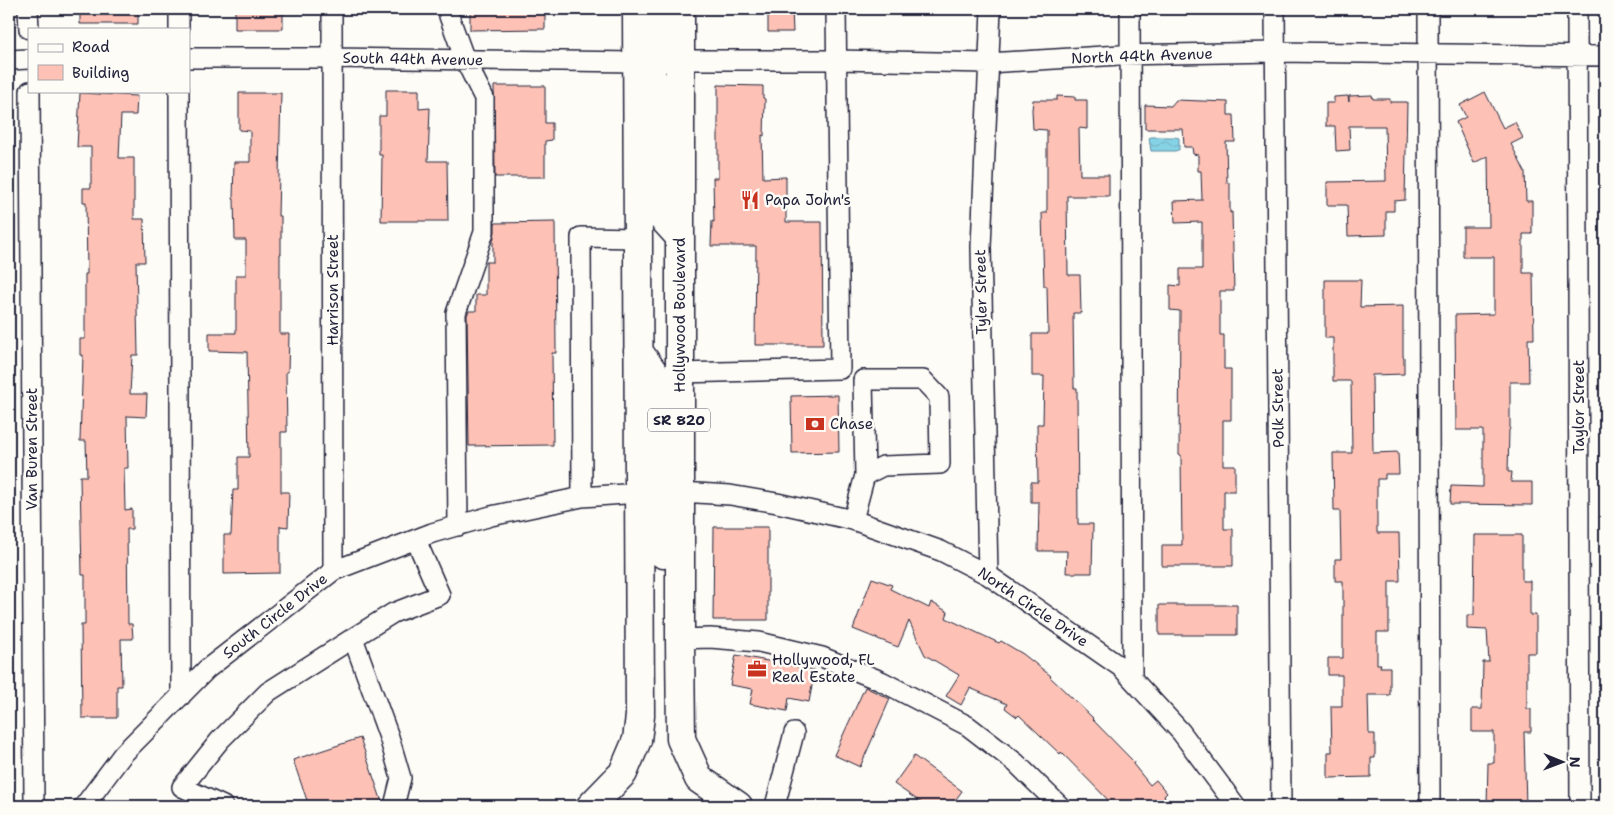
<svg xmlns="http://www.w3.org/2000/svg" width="1614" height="815" viewBox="0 0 1614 815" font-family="'Shantell Sans',sans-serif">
<defs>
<pattern id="water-waves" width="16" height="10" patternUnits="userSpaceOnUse" patternTransform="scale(1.25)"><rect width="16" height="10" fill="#87d3e6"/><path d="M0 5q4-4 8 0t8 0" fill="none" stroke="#74b5c6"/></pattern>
</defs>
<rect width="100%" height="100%" fill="#fdfcf7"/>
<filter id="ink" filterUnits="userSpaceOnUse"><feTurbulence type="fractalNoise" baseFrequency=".02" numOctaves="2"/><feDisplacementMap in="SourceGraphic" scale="10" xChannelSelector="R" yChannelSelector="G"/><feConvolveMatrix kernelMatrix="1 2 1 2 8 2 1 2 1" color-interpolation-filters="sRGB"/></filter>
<g filter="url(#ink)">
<!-- water -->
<path fill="url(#water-waves)" stroke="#5f8ca2" d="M 1151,137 L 1175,137 L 1179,138 L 1179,150 L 1177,150 L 1176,151 L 1151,151 L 1149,138 Z"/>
<!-- building -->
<path fill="#fdc2b5" stroke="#22223b" d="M 80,9 L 138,9 L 138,24 L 80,24 Z
M 235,9 L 272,9 L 272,12 L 283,12 L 283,29 L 235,29 Z
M 470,9 L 545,9 L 545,29 L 470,30 Z
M 768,9 L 792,9 L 793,32 L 768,32 Z
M 718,85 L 763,86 L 763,98 L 765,99 L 764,136 L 762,135 L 763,178 L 786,177 L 786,222 L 822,222 L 823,345 L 755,345 L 756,246 L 711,246 L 712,221 L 714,222 L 713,178 L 718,178 Z
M 494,86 L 545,86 L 545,123 L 552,123 L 552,140 L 545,141 L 545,177 L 495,177 Z
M 386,90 L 419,90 L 419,109 L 430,108 L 428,161 L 447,161 L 448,221 L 381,221 L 382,155 L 379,155 L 379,116 L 386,116 Z
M 1485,92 L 1503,128 L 1515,122 L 1523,138 L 1511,144 L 1525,172 L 1526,201 L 1532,201 L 1532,234 L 1523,234 L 1523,273 L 1533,273 L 1534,339 L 1528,339 L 1529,382 L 1510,382 L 1510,429 L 1509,430 L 1508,472 L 1512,472 L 1511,482 L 1532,482 L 1532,505 L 1450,504 L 1451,486 L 1483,487 L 1483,430 L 1456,430 L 1455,315 L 1494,314 L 1494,257 L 1463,257 L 1463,227 L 1489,227 L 1488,156 L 1474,163 L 1456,122 L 1466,117 L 1460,105 Z
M 80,93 L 137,96 L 136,115 L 121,115 L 119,158 L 134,158 L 134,219 L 144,219 L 145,262 L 136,262 L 138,355 L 132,355 L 130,394 L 147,394 L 146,417 L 127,416 L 128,468 L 124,468 L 125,510 L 132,509 L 132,529 L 127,529 L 128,624 L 132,624 L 133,639 L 121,639 L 122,686 L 117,686 L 117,718 L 82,718 L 81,625 L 85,625 L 85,575 L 82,575 L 80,476 L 87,476 L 86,441 L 80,441 L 83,355 L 80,355 L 80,339 L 85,339 L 85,274 L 87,274 L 86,202 L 83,202 L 83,188 L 91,188 L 91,147 L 77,147 Z
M 239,93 L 281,93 L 278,216 L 281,216 L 281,254 L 280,254 L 280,334 L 289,334 L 288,372 L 286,372 L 287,432 L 281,432 L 281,492 L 289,492 L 288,527 L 280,526 L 280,573 L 224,574 L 224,535 L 231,535 L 233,490 L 238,490 L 238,457 L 249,457 L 247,352 L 209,351 L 209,333 L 236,333 L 236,275 L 246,275 L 246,240 L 235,240 L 234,199 L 233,199 L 234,162 L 250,162 L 250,131 L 239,130 Z
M 1372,95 L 1373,99 L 1390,99 L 1390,102 L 1407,102 L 1405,200 L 1394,201 L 1394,211 L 1386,211 L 1386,235 L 1348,236 L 1347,205 L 1327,205 L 1327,182 L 1386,181 L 1385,126 L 1349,126 L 1350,150 L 1336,151 L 1335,126 L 1326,126 L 1326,103 L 1334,103 L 1334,97 L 1348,96 L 1349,102 L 1349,96 Z
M 1057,96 L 1075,97 L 1075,100 L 1087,100 L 1087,129 L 1079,128 L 1080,175 L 1109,175 L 1109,196 L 1067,196 L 1068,275 L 1080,275 L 1081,313 L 1073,313 L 1074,388 L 1077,388 L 1078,524 L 1093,524 L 1092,573 L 1066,573 L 1067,551 L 1038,551 L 1039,502 L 1031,502 L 1031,482 L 1038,482 L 1037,424 L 1043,424 L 1044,376 L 1032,376 L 1032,334 L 1048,334 L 1047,286 L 1044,286 L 1042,213 L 1047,213 L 1047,130 L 1033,129 L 1032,110 L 1033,100 L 1057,100 Z
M 1176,100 L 1228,102 L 1228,115 L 1234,115 L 1235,142 L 1226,142 L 1227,183 L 1230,183 L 1230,213 L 1232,212 L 1234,291 L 1220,291 L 1220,335 L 1224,335 L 1224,369 L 1231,369 L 1231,420 L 1223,420 L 1223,465 L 1235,465 L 1235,491 L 1224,491 L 1224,529 L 1233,529 L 1233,566 L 1162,566 L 1162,545 L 1182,545 L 1181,455 L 1179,455 L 1180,311 L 1170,310 L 1170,285 L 1180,286 L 1180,269 L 1202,269 L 1202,222 L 1175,223 L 1174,201 L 1202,200 L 1201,171 L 1198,171 L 1198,155 L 1193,154 L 1192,147 L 1184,147 L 1183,129 L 1145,129 L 1145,105 L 1171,106 Z
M 555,222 L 556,353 L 552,353 L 553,445 L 469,446 L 467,315 L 469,311 L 476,311 L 476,295 L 486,295 L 486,262 L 493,262 L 493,241 L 495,232 L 495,223 Z
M 1325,280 L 1361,280 L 1360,307 L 1403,306 L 1403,357 L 1404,357 L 1404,374 L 1372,375 L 1373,453 L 1398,452 L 1399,474 L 1385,474 L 1385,479 L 1377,479 L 1377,533 L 1399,533 L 1400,581 L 1389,581 L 1389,632 L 1377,632 L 1377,664 L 1381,664 L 1380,667 L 1390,667 L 1390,695 L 1368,695 L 1369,734 L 1375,734 L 1375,758 L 1371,758 L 1371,777 L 1328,778 L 1328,752 L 1332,752 L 1331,706 L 1342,706 L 1342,675 L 1328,675 L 1328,658 L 1343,658 L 1343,581 L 1335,581 L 1335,559 L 1341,559 L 1340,511 L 1334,511 L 1333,453 L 1352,453 L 1351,381 L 1333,381 L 1333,338 L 1325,338 Z
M 838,395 L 839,452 L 792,453 L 791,396 Z
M 714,527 L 768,527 L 768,620 L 713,620 Z
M 1475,535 L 1522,535 L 1522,581 L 1530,581 L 1530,615 L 1536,615 L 1536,653 L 1527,653 L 1527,709 L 1531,709 L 1531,732 L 1524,732 L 1526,806 L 1487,806 L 1488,763 L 1494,763 L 1494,732 L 1472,732 L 1472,709 L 1482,709 L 1483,662 L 1489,662 L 1487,630 L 1467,629 L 1467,615 L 1474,615 Z
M 872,578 L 892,585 L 890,589 L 929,608 L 931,602 L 948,612 L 946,618 L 999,643 L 1001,641 L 1023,654 L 1051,676 L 1050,677 L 1093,718 L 1092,719 L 1134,762 L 1133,764 L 1150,785 L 1156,780 L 1167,793 L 1164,796 L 1171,806 L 1114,806 L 1061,752 L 1060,754 L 1019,715 L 1017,717 L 1005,708 L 1007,704 L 970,688 L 961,705 L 946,696 L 959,675 L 925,655 L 909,621 L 898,647 L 853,629 Z
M 1159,605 L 1237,605 L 1237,635 L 1159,635 Z
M 736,655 L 815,670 L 809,702 L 789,698 L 787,711 L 750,704 L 753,689 L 730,685 Z
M 865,687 L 890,699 L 860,767 L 834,755 Z
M 360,738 L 382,802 L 371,806 L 309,806 L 293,760 Z
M 914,756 L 962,791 L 951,806 L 926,806 L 894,784 Z"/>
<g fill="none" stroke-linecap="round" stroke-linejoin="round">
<!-- minor casing -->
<g stroke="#22223b" stroke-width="22">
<path id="minor" d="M 28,9 L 29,29
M 179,9 L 179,29
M 332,9 L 333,571
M 448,9 L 449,16 L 465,60 L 484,98 L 484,232 L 456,313 L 458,526
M 1130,9 L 1132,679
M 1275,9 L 1281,806
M 1428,9 L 1430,806
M 1577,9 L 1580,806
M 189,58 L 332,58 L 637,62
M 9,60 L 29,59
M 680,60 L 836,60 L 988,63 L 1120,55 L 1275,52 L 1605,56
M 30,91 L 34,806
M 179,91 L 181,696
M 679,373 L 840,369 L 836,9
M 680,492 L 730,495 L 777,503 L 853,520 L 941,551 L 988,575 L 1122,668 L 1181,732 L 1236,806
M 582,497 L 581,237 L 638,238
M 853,520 L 865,475 L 883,466 L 940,464 L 939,397 L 923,380 L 863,380 L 865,475
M 988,575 L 981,247 L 991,9
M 353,638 L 393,613 L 440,595 L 416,540
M 680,639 L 710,638 L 759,642 L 822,657 L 881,681 L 968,726 L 1016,763 L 1060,806
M 84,806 L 123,754 L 207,669 L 333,571 L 432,533 L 491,516 L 582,497 L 639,493
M 223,806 L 182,787 L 220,740 L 268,692 L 353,638 L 389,737 L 401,778 L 394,806
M 775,806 L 794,733"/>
</g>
<!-- highway casing -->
<g stroke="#22223b" stroke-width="31">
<path id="highway" d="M 656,9 C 656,31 655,42 671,59 L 680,60
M 680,9 L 680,639 L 681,739 L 699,779 L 738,806
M 637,62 C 650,70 655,81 660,96 L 659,214 L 680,237
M 638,351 L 659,380 L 660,467 L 665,483 L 680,492
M 639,493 L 645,494 C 666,518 664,523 663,554
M 591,806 L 623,773 L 637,740 L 640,716 L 637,9"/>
</g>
<!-- minor -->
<use href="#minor" stroke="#fdfcf7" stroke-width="19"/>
<!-- highway -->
<use href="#highway" stroke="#fdfcf7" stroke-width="28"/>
</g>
</g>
<!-- icons -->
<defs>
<g id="restaurant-bare" transform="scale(1.5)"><path d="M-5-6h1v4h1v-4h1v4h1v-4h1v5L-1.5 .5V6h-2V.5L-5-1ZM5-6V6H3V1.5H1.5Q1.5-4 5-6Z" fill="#c8321e" stroke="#fdfcf7" stroke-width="2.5" paint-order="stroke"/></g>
<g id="bank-bare" transform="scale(1.5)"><path d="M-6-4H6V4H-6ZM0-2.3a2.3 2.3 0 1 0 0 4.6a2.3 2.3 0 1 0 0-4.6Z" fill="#c8321e" stroke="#fdfcf7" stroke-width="2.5" paint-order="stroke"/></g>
<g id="office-bare" transform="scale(1.5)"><path d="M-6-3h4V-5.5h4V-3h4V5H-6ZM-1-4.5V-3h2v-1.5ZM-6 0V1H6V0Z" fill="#c8321e" stroke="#fdfcf7" stroke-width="2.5" paint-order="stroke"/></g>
</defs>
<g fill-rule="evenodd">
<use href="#restaurant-bare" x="750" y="200"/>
<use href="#bank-bare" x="815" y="424"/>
<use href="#office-bare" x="757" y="669"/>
</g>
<g text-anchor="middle" stroke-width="5" stroke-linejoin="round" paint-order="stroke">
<!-- shield labels -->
<rect fill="#fdfcf7" stroke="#646373" stroke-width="1" x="648" y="408.5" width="62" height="23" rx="4"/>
<g font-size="14" font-weight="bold" fill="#22223b">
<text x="679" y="425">SR 820</text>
</g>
<!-- street labels -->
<g font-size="15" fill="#22223b" stroke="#fdfcf7">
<text transform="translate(1142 56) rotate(-2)" y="5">North 44th Avenue</text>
<text transform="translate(413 59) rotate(1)" y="5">South 44th Avenue</text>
<text transform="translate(333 290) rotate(-90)" y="5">Harrison Street</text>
<text transform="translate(981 292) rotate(-91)" y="5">Tyler Street</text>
<text transform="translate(680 315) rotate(-90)" y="5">Hollywood Boulevard</text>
<text transform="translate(1579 407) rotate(-90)" y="5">Taylor Street</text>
<text transform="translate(1278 408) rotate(-91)" y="5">Polk Street</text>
<text transform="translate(32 449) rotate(-90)" y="5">Van Buren Street</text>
<text transform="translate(1033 607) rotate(34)" y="5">North Circle Drive</text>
<text transform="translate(275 616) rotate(-38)" y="5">South Circle Drive</text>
</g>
<!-- poi labels -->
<g font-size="15" fill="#22223b" stroke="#fdfcf7" text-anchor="start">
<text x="765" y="205">Papa John's</text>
<text x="830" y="429">Chase</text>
<text x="772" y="665">Hollywood, FL<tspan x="772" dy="17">Real Estate</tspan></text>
</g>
</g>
<!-- margin -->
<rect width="1614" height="815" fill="none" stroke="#fdfcf7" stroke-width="30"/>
<rect x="15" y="15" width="1584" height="785" fill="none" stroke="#22223b" stroke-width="2" filter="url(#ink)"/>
<!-- legend -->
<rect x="28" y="28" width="162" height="65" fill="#fdfcf7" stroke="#a5a5ac"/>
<rect x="38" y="44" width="25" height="8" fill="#fdfcf7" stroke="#a5a5ac"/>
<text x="72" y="52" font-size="15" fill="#22223b">Road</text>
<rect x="38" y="65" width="25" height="15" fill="#fdc2b5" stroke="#a5a5ac"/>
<text x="72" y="78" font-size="15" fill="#22223b">Building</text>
<!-- north arrow -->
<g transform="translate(1562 762) rotate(91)" stroke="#fdfcf7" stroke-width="4" paint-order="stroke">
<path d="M0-4L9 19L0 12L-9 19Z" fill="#22223b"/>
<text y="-8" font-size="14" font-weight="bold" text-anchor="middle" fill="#22223b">N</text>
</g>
</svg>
